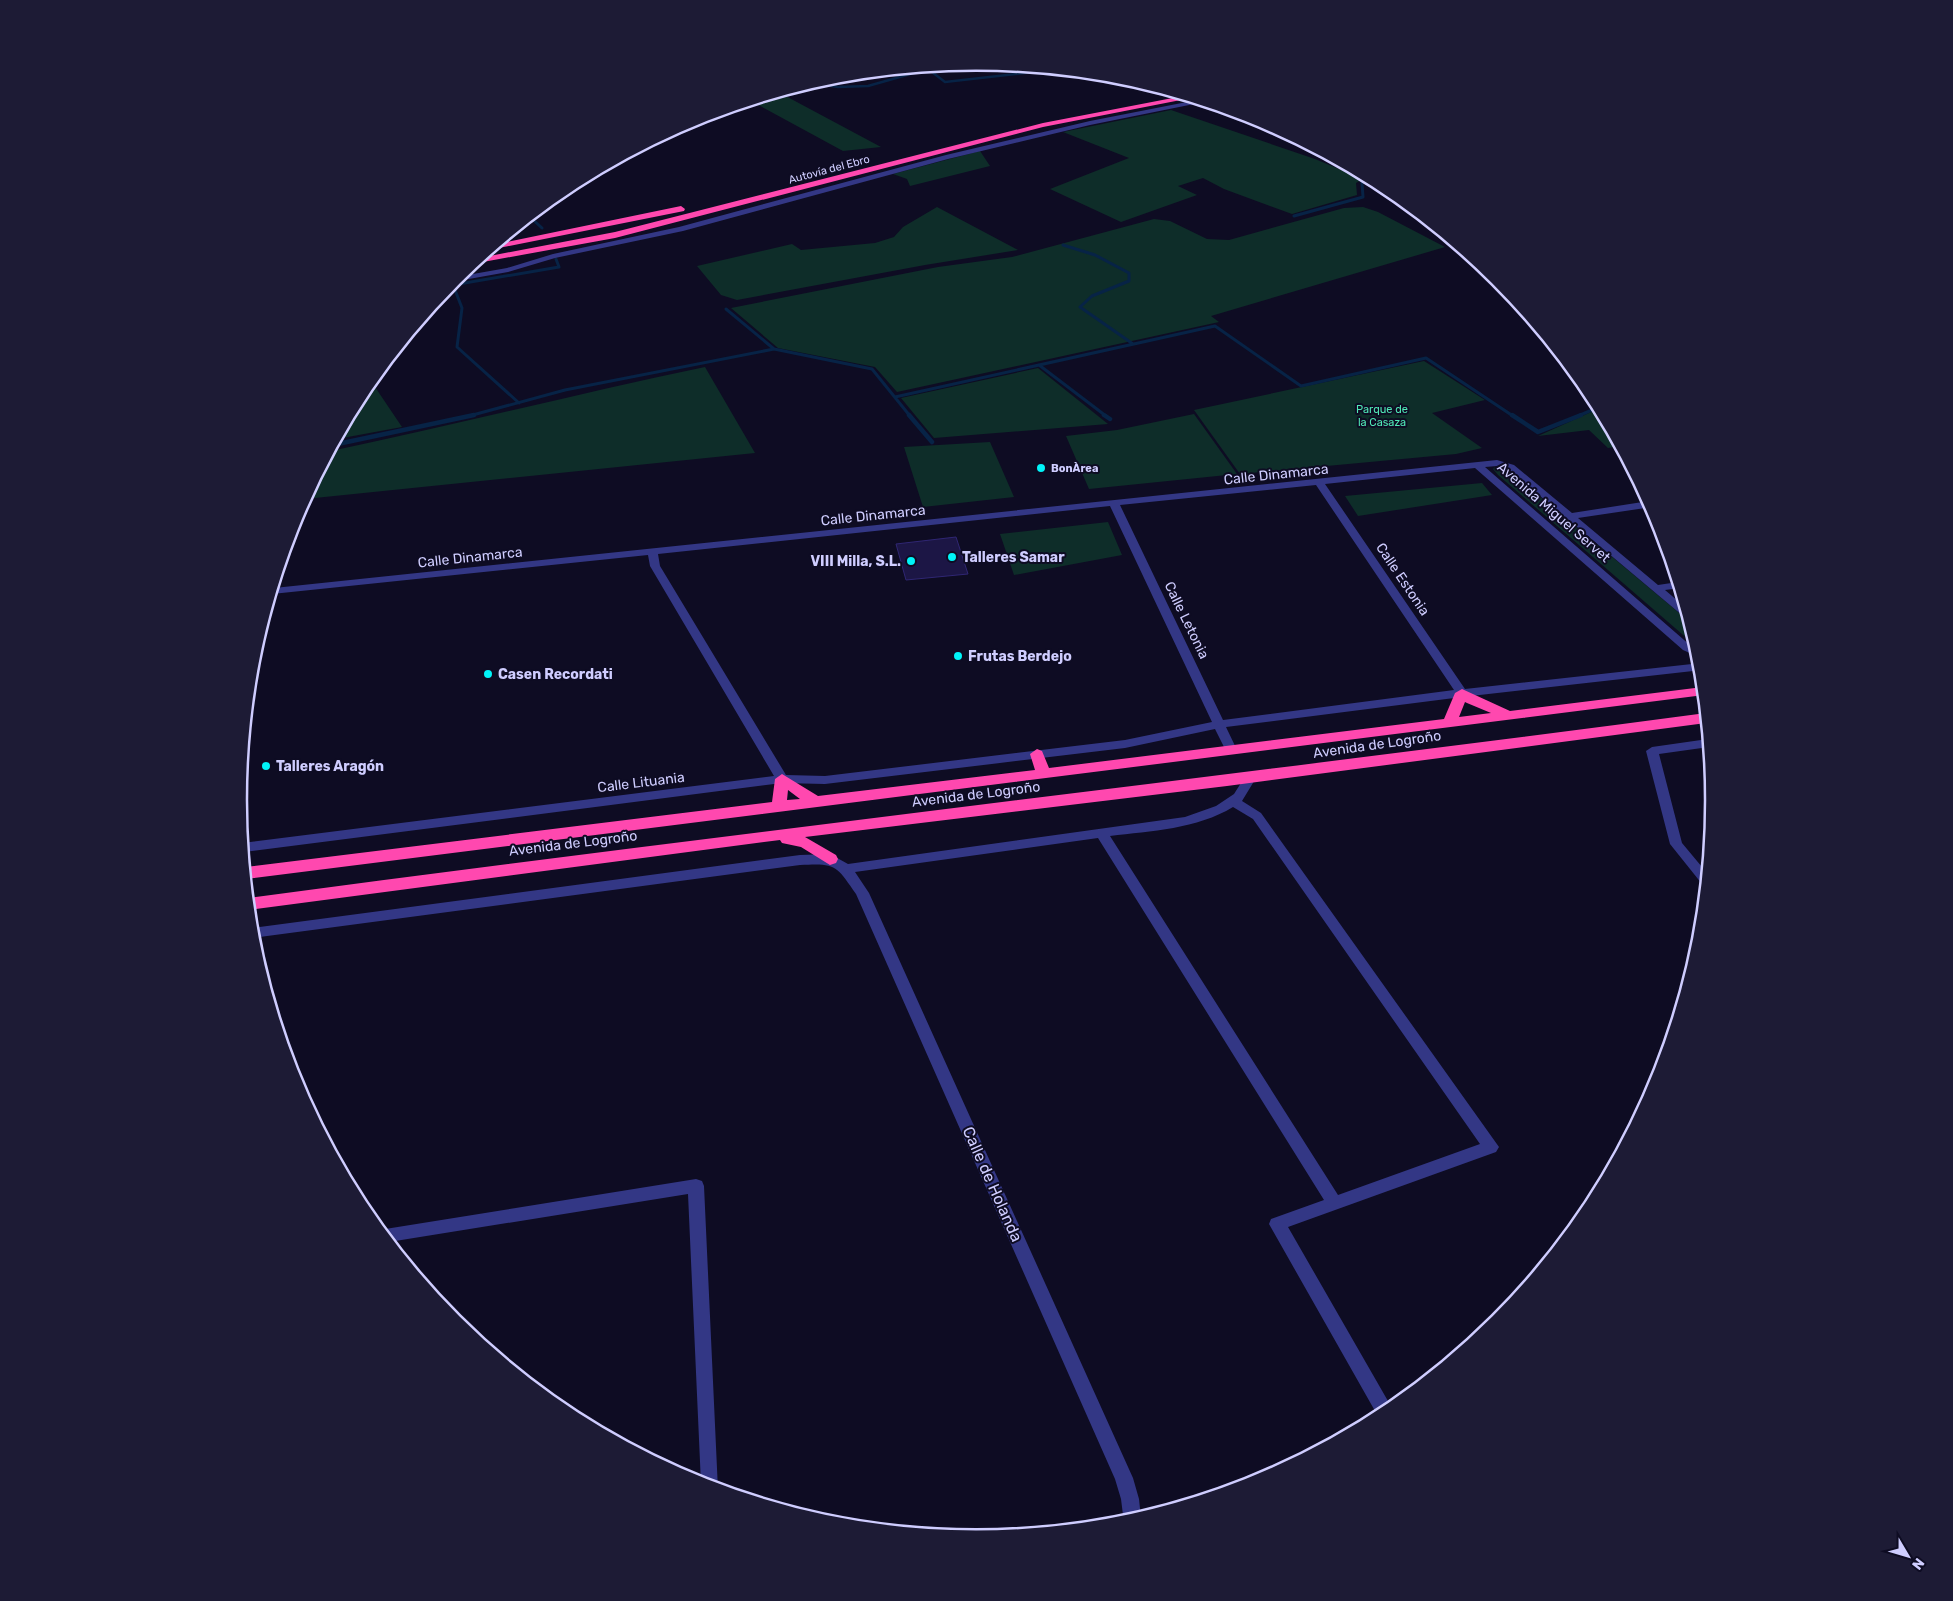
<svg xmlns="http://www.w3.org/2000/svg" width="1953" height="1601" viewBox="0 0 1953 1601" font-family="Rubik,sans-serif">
<rect width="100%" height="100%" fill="#0e0c23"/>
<!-- green -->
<path fill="#0e2d29" d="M 780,93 L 881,147 L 843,151 L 751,101 Z
M 1171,110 L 1315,159 L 1363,179 L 1356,183 L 1357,195 L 1292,214 L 1224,189 L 1203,178 L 1178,186 L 1197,195 L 1121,222 L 1050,189 L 1129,158 L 1063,132 Z
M 980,151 L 990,166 L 910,186 L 907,179 L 893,174 Z
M 937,207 L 1018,250 L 925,265 L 737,300 L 721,295 L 697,266 L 792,244 L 801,250 L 875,243 L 894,237 L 903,227 Z
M 1363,207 L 1378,212 L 1445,247 L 1211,316 L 1219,322 L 897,392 L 875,367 L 778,348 L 731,308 L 938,267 L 1012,257 L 1154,219 L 1170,221 L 1207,239 L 1229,240 L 1344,208 Z
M 1424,361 L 1485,400 L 1432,413 L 1482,448 L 1456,454 L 1240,474 L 1194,410 Z
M 705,367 L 755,453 L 305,499 L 331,451 C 456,425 580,393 705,367 Z
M 1038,368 L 1108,424 L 934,438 L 901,398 Z
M 371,381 L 402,427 L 337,439 L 363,390 Z
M 1600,408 L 1620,446 L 1608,448 L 1589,430 L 1538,436 Z
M 1194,414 L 1237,474 L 1089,489 L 1066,436 L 1117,430 Z
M 990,442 L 1014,497 L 923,507 L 904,447 Z
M 1495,467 L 1507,469 L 1690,622 L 1697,647 L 1498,475 L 1493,469 Z
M 1482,483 L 1492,495 L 1358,516 L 1345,496 Z
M 1108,522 L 1122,555 L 1014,575 L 1000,534 Z"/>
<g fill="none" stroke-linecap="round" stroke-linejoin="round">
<!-- stream-far2 -->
<path stroke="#072346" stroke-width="2.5" d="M 811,83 L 838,87 L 868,86 L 928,69 L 945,82 L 1051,70
M 1364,182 L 1372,179"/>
<!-- stream-far1 -->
<path stroke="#072346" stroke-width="3" d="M 1294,216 L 1363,197 L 1362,183 L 1367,181
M 530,217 L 542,228
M 1063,245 L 1095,255 L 1129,273 L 1129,281 L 1092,296 L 1080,307 L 1133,344
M 453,285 L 559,267 L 556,259
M 455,290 L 462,308 L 457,347 L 519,403
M 726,309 L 774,349
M 1039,365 L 1106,416
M 895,397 L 1215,326 L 1301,386 L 1426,358 L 1513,416
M 469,416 L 565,390 L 774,349 L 872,369 L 910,416
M 1578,416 L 1599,407"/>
<!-- stream -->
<path stroke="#072346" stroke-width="4.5" d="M 909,415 L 932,442
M 1104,415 L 1110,419
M 1512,415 L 1538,432 L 1581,415
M 333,445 L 474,415"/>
</g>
<!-- building -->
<path fill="#1c1645" stroke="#2f2673" d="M 956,537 L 968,574 L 906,580 L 896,544 Z"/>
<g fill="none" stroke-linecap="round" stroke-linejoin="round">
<!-- minor -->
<path fill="#333785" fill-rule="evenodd" d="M 1197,100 L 1204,102 L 1090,125 L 948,159 L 683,231 L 555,258 L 508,272 L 452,282 L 456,277 L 507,268 L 553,254 L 679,227 L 946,155 L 1090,121 Z
M 1497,460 L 1514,465 L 1572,513 L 1649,501 L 1652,507 L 1578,518 L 1658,585 L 1678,582 L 1680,588 L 1665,590 L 1685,607 L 1688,617 L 1683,616 L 1508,469 L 1497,466 L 1485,467 L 1691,646 L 1698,649 L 1701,658 L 1683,650 L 1475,468 L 1325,484 L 1465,689 L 1701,663 L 1702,670 L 1462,697 L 1226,727 L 1237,750 L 1231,754 L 1227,753 L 1215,729 L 1125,748 L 825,784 L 782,783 L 244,852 L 243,843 L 774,776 L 650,566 L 648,555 L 272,594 L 274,588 ZM 1316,485 L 1454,690 L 1223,720 L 1120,505 ZM 1110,506 L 1212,722 L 1125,740 L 825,776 L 786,775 L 660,566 L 658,554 Z
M 1708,739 L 1709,747 L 1659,754 L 1682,843 L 1707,873 L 1706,885 L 1702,884 L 1670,844 L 1646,751 L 1652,747 Z
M 1250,774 L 1256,778 L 1242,801 L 1261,813 L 1499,1147 L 1496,1152 L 1288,1227 L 1392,1408 L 1379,1418 L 1269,1224 L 1271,1219 L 1324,1200 L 1098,838 L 855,872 L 869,893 L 1133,1478 L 1139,1499 L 1141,1518 L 1124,1523 L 1121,1499 L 1115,1479 L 856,894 C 836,865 836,863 800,865 L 252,938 L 252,928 L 800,855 L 830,854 L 848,864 L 1185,817 L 1216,806 L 1234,794 L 1246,775 ZM 1233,807 L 1253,819 L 1480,1144 L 1338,1195 L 1110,836 C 1151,831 1197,829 1233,807 Z
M 696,1179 L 702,1181 L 704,1186 L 718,1490 L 701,1484 L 688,1194 L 389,1242 L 379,1230 Z"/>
<!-- highway -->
<path fill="#ff48af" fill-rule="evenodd" d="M 1183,96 L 1191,98 L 1043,127 L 615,238 L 472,264 L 479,258 L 615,232 L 1043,123 Z
M 681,206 L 685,209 L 684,211 L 489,250 L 497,244 Z
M 1703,687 L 1704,695 L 246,879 L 246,867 L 772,802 L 775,779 L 782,774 L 818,796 L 1035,770 L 1030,754 L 1037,749 L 1042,751 L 1049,768 L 1444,719 L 1455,693 L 1462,689 L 1510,711 ZM 1465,702 L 1467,703 L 1491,713 L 1459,717 ZM 788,790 L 800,799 L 787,800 Z
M 1706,713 L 1706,723 L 1227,786 L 805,837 L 836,855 L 838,859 L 836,863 L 830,865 L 801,847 L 782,843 L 780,840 L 249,910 L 249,898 C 734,833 1221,777 1706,713 Z"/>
</g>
<!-- markers -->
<g fill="#00f4f8" stroke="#0e0c23" stroke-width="2">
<circle cx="1041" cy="468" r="5"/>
<circle cx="952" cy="557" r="5"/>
<circle cx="911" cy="561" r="5"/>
<circle cx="958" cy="656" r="5"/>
<circle cx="488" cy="674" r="5"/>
<circle cx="266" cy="766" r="5"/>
</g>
<g text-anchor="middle" stroke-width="4" stroke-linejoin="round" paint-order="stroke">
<!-- far-street labels -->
<g font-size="11" fill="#cfcdff" stroke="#0e0c23">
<text transform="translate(829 169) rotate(-15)" y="4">Autovía del Ebro</text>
</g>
<!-- far-park labels -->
<g font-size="11" fill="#50e8b6" stroke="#0e0c23">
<text x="1382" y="413">Parque de<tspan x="1382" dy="13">la Casaza</tspan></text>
</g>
<!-- far-poi labels -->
<g font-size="11" font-weight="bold" fill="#cfcdff" stroke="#0e0c23" text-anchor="start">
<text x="1051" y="472">BonÀrea</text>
</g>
<!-- street labels -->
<g font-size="14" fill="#cfcdff" stroke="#0e0c23">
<text transform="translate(1276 474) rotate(-6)" y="5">Calle Dinamarca</text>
<text transform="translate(1554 512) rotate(41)" y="5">Avenida Miguel Servet</text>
<text transform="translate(873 515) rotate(-6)" y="5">Calle Dinamarca</text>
<text transform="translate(470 557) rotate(-6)" y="5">Calle Dinamarca</text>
<text transform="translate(1403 579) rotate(56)" y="5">Calle Estonia</text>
<text transform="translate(1187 620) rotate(64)" y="5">Calle Letonia</text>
<text transform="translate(1377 744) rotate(-8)" y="5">Avenida de Logroño</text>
<text transform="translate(641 782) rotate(-7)" y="5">Calle Lituania</text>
<text transform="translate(976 794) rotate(-7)" y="5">Avenida de Logroño</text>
<text transform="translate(573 843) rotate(-7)" y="5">Avenida de Logroño</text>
</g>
<!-- poi labels -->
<g font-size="14" font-weight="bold" fill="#cfcdff" stroke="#0e0c23" text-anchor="start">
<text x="962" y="562">Talleres Samar</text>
<text x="901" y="566" text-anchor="end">VIII Milla, S.L.</text>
<text x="968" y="661">Frutas Berdejo</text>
<text x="498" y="679">Casen Recordati</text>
<text x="276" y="771">Talleres Aragón</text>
</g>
<!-- near-street labels -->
<g font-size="16" fill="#cfcdff" stroke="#0e0c23">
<text transform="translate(993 1184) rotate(66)" y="6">Calle de Holanda</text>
</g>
</g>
<!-- crop -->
<path d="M0 0H1953V1601H0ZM247 800a729 729 0 1 1 1458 0a729 729 0 1 1-1458 0Z" fill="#1d1b35" fill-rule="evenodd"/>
<path fill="none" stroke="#cfcdff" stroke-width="2.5" d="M247 800a729 729 0 1 1 1458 0a729 729 0 1 1-1458 0Z"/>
<!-- north arrow -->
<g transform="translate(1908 1556) rotate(128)" stroke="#0e0c23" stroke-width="4" paint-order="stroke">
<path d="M0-4L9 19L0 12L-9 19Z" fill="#cfcdff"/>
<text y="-8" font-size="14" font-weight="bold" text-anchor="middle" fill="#cfcdff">N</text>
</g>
</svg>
